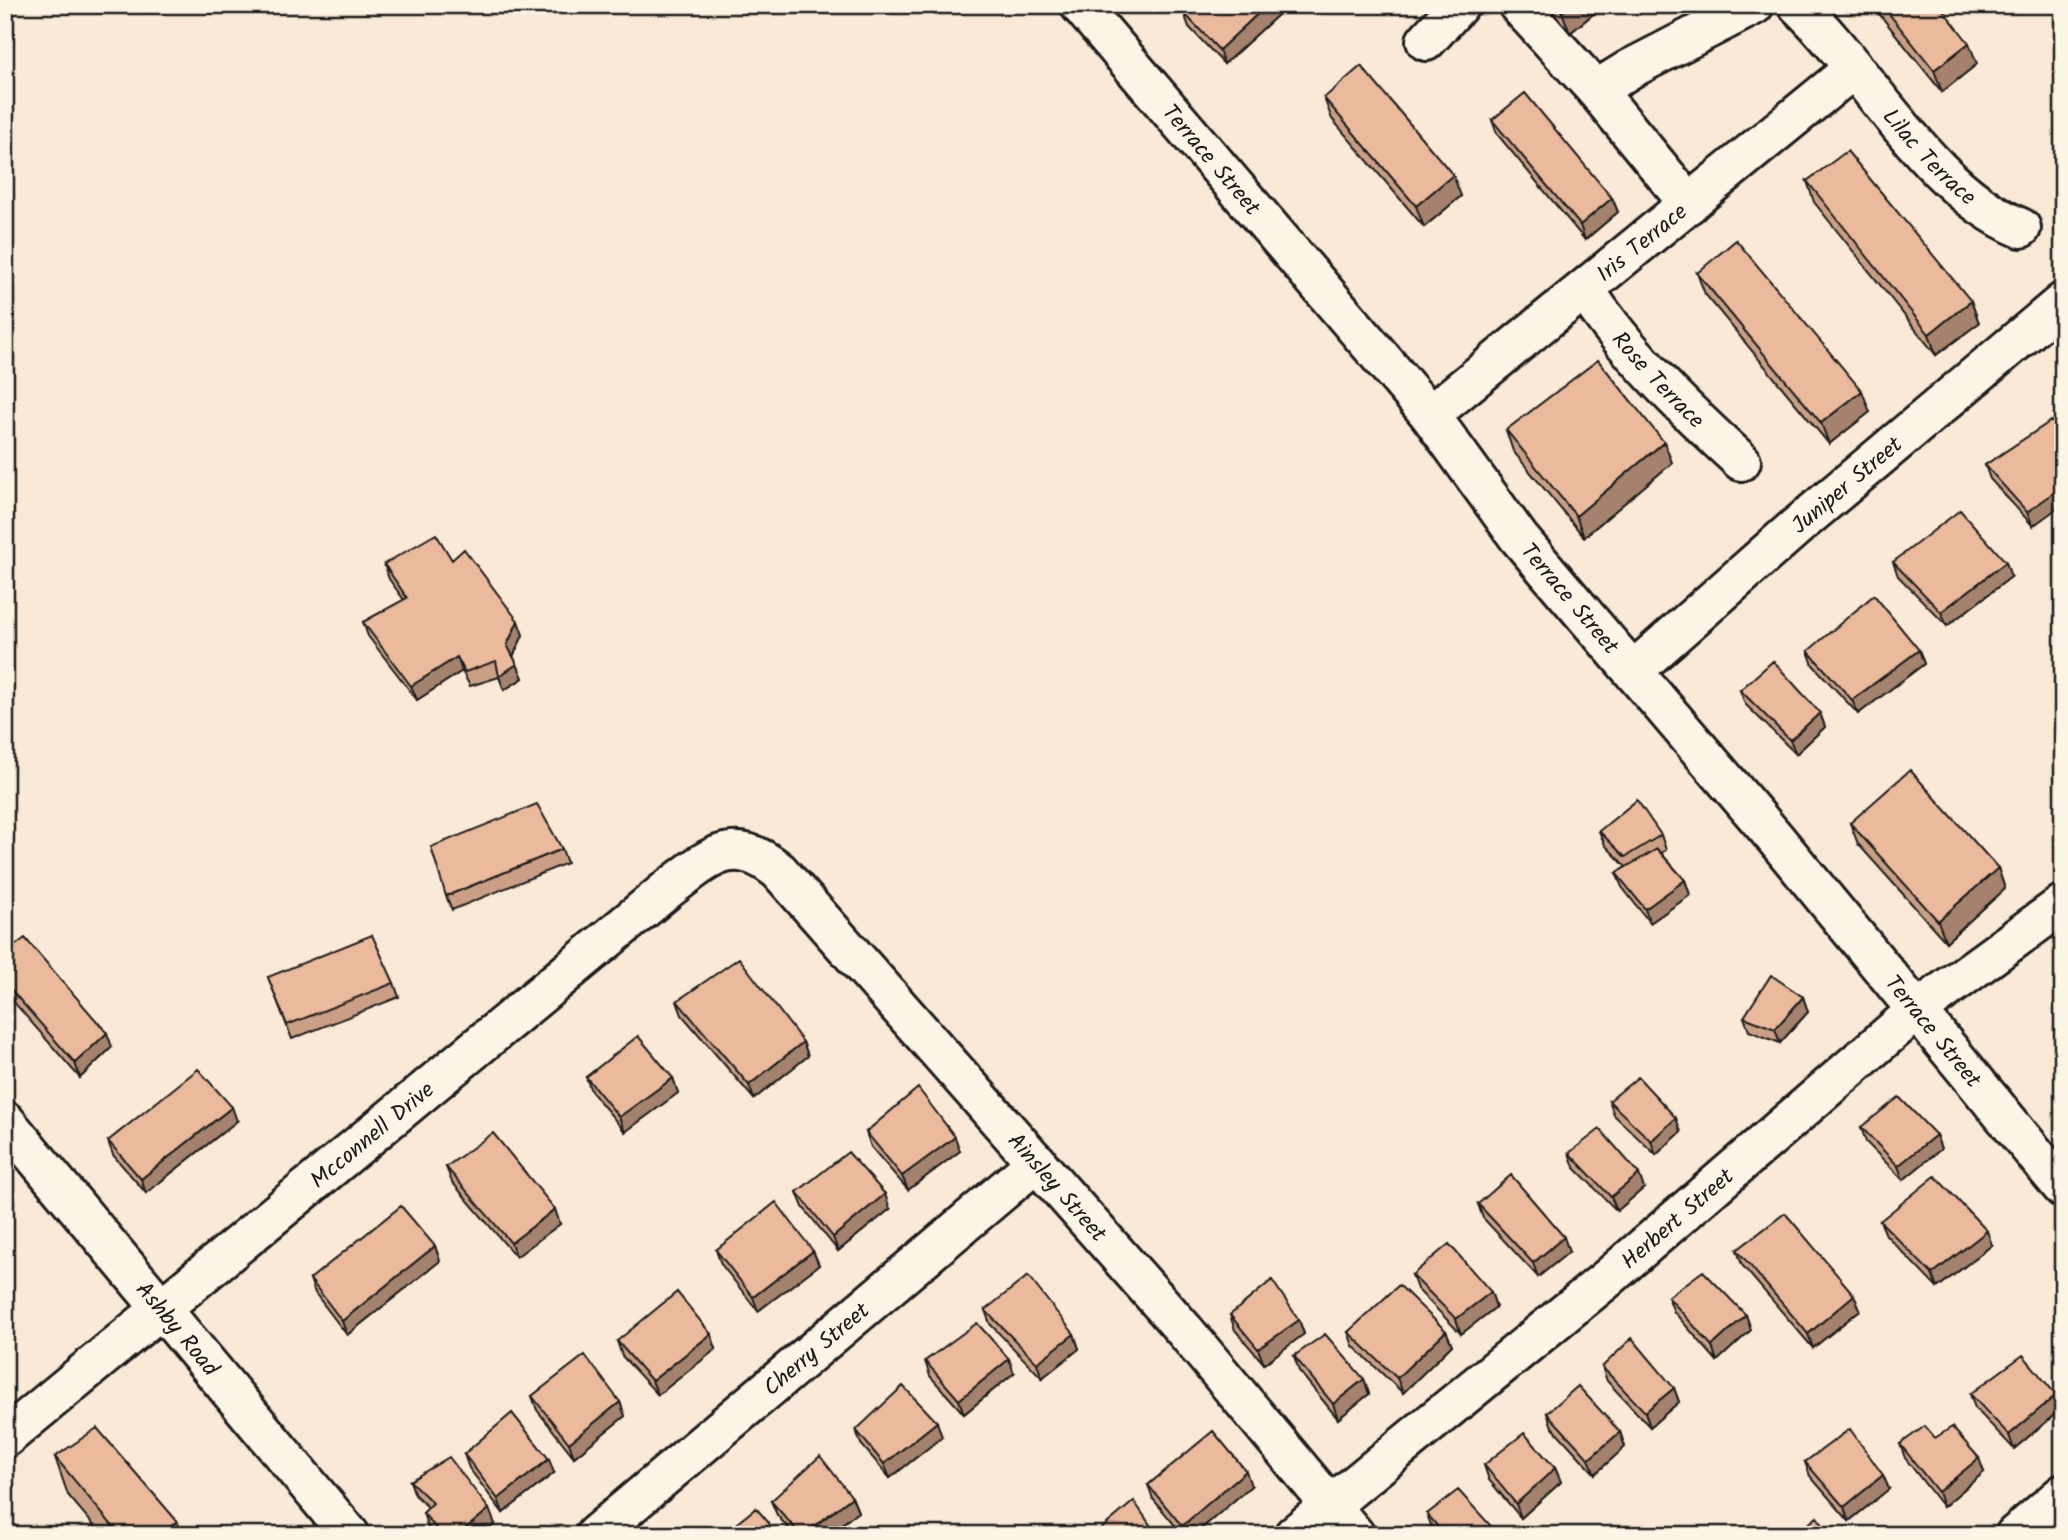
<svg xmlns="http://www.w3.org/2000/svg" width="2068" height="1540" viewBox="0 0 2068 1540" font-family="Kalam,sans-serif">
<rect width="100%" height="100%" fill="#f9e9d6"/>
<filter id="ink" filterUnits="userSpaceOnUse"><feTurbulence type="fractalNoise" baseFrequency=".0143" numOctaves="2"/><feDisplacementMap in="SourceGraphic" scale="14" xChannelSelector="R" yChannelSelector="G"/><feConvolveMatrix kernelMatrix="1 2 1 2 8 2 1 2 1" color-interpolation-filters="sRGB"/></filter>
<g filter="url(#ink)">
<g fill="none" stroke-linecap="round" stroke-linejoin="round">
<!-- street casing -->
<g stroke="#1c1c1c" stroke-width="44">
<g id="street">
<path d="M 1518,5 L 1596,90 L 1689,204"/>
<path id="s1" d="M 1798,5 C 1869,73 1928,189 2021,228"/>
<path d="M 1426,41 L 1459,5"/>
<path d="M 1596,90 L 1630,69 L 1754,5"/>
<path id="s2" d="M 1585,290 C 1627,354 1684,409 1741,461"/>
<path id="s3" d="M 1430,415 L 1852,70"/>
<path id="s4" d="M 1634,670 L 1796,527 L 2063,302"/>
<path id="s5" d="M 5,1121 L 350,1535"/>
<path id="s6" d="M 5,1438 L 668,889 C 708,859 732,832 779,871 L 1185,1331 L 1355,1535"/>
<path id="s7" d="M 595,1535 L 1037,1162"/>
<path id="s8" d="M 1294,1535 L 1608,1278 L 1916,1011 L 2063,904"/>
<path d="M 2015,1535 L 2063,1494"/>
</g>
</g>
<!-- secondary casing -->
<g stroke="#1c1c1c" stroke-width="44">
<g id="secondary">
<path id="s9" d="M 1080,5 L 1430,415 L 1519,538 L 1775,838 L 2063,1188"/>
</g>
</g>
<!-- street -->
<use href="#street" stroke="#fcf5e5" stroke-width="38"/>
<!-- secondary -->
<use href="#secondary" stroke="#fcf5e5" stroke-width="38"/>
</g>
<!-- wall -->
<path fill="#ca9f86" stroke="#1c1c1c" stroke-width="2" d="M 1547,5 L 1604,5 L 1570,33 Z
M 1872,5 L 1939,5 L 1977,64 L 1942,92 Z
M 1184,13 L 1279,14 L 1224,64 L 1189,27 Z
M 1324,98 L 1461,196 L 1424,227 L 1332,119 Z
M 1492,120 L 1612,198 L 1618,212 L 1585,240 L 1497,134 Z
M 1807,181 L 1971,301 L 1979,323 L 1936,355 L 1814,202 Z
M 1697,273 L 1870,412 L 1829,444 L 1705,294 Z
M 1506,430 L 1664,442 L 1672,463 L 1584,537 L 1513,451 Z
M 2063,432 L 2033,526 L 1990,479 L 1985,465 Z
M 452,560 L 523,635 L 513,656 L 523,678 L 504,690 L 499,677 L 470,686 L 462,671 L 417,700 L 368,636 L 363,622 L 404,600 L 389,579 L 384,564 Z
M 1893,562 L 2011,577 L 1947,626 L 1898,576 Z
M 1919,650 L 1924,664 L 1858,714 L 1813,665 L 1808,651 Z
M 1740,690 L 1820,713 L 1825,727 L 1796,754 L 1745,704 Z
M 1850,823 L 1998,868 L 2005,889 L 1946,942 L 1858,844 Z
M 1599,831 L 1661,835 L 1666,850 L 1661,853 L 1685,880 L 1690,895 L 1650,923 L 1622,887 L 1616,873 L 1626,867 L 1605,845 Z
M 562,849 L 567,863 L 452,910 L 446,896 Z
M 5,953 L 112,1047 L 80,1078 L 5,992 Z
M 268,977 L 394,983 L 399,997 L 292,1039 Z
M 1803,997 L 1808,1012 L 1780,1043 L 1749,1031 L 1744,1017 Z
M 677,1001 L 803,1042 L 808,1056 L 754,1099 L 682,1015 Z
M 586,1077 L 673,1078 L 678,1093 L 625,1132 L 591,1091 Z
M 1609,1101 L 1681,1132 L 1656,1155 L 1614,1115 Z
M 237,1121 L 146,1193 L 113,1155 L 108,1141 Z
M 1861,1127 L 1936,1135 L 1941,1149 L 1903,1180 L 1866,1142 Z
M 866,1132 L 960,1151 L 908,1190 L 871,1147 Z
M 1569,1153 L 1644,1188 L 1617,1211 L 1574,1167 Z
M 446,1167 L 560,1224 L 516,1257 L 452,1182 Z
M 797,1192 L 890,1209 L 838,1251 L 803,1207 Z
M 1478,1204 L 1569,1252 L 1538,1277 L 1483,1218 Z
M 1880,1221 L 1992,1245 L 1937,1288 L 1886,1235 Z
M 435,1246 L 440,1261 L 347,1335 L 315,1293 L 310,1279 Z
M 716,1250 L 813,1251 L 819,1265 L 758,1311 L 721,1264 Z
M 1737,1250 L 1860,1310 L 1813,1348 L 1742,1265 Z
M 1412,1275 L 1491,1292 L 1496,1307 L 1461,1334 L 1417,1289 Z
M 1668,1297 L 1746,1315 L 1751,1330 L 1717,1361 L 1674,1312 Z
M 985,1310 L 1074,1334 L 1079,1349 L 1042,1378 L 990,1324 Z
M 1230,1315 L 1299,1320 L 1304,1334 L 1264,1364 L 1235,1330 Z
M 1446,1331 L 1452,1345 L 1403,1393 L 1353,1346 L 1348,1332 Z
M 711,1334 L 716,1349 L 658,1395 L 622,1356 L 617,1341 Z
M 1294,1356 L 1364,1379 L 1369,1394 L 1338,1419 L 1299,1371 Z
M 925,1361 L 1014,1373 L 964,1414 L 930,1376 Z
M 1602,1367 L 1674,1388 L 1679,1402 L 1650,1427 L 1607,1381 Z
M 1970,1394 L 2056,1395 L 2061,1409 L 2014,1449 L 1975,1408 Z
M 532,1396 L 620,1402 L 625,1416 L 574,1457 L 537,1410 Z
M 1547,1413 L 1620,1432 L 1625,1447 L 1595,1474 L 1552,1427 Z
M 856,1430 L 942,1437 L 890,1478 L 861,1444 Z
M 1935,1438 L 1984,1472 L 1943,1507 L 1905,1458 L 1900,1444 Z
M 464,1454 L 554,1473 L 503,1513 L 469,1468 Z
M 55,1457 L 177,1521 L 182,1535 L 102,1535 L 68,1495 Z
M 1805,1462 L 1889,1489 L 1849,1521 L 1810,1476 Z
M 1484,1465 L 1555,1468 L 1561,1482 L 1521,1518 L 1489,1480 Z
M 410,1481 L 495,1524 L 481,1535 L 434,1535 L 428,1528 L 423,1513 L 429,1508 L 415,1495 Z
M 1148,1485 L 1251,1486 L 1194,1535 L 1183,1535 L 1153,1499 Z
M 852,1497 L 858,1512 L 827,1535 L 794,1535 L 777,1515 L 771,1501 Z
M 1427,1514 L 1499,1535 L 1437,1535 L 1432,1528 Z"/>
<!-- shaded-wall -->
<path fill="#a4826d" stroke="#1c1c1c" stroke-width="2" d="M 1267,5 L 1275,5 L 1279,14 L 1224,64 L 1219,50 Z
M 1570,5 L 1604,5 L 1570,33 L 1562,12 Z
M 1969,43 L 1977,64 L 1942,92 L 1934,70 Z
M 1453,175 L 1461,196 L 1424,227 L 1416,206 Z
M 1612,198 L 1618,212 L 1585,240 L 1580,225 Z
M 1971,301 L 1979,323 L 1936,355 L 1929,334 Z
M 1862,391 L 1870,412 L 1829,444 L 1821,423 Z
M 1664,442 L 1672,463 L 1584,537 L 1576,516 Z
M 2063,486 L 2063,504 L 2033,526 L 2027,512 Z
M 2006,562 L 2011,577 L 1947,626 L 1941,612 Z
M 518,621 L 523,635 L 512,659 L 507,645 Z
M 1919,650 L 1924,664 L 1858,714 L 1852,700 Z
M 457,657 L 462,671 L 417,700 L 411,686 Z
M 517,664 L 523,678 L 504,690 L 499,676 Z
M 1820,713 L 1825,727 L 1796,754 L 1790,740 Z
M 1998,868 L 2005,889 L 1946,942 L 1938,921 Z
M 1685,880 L 1690,895 L 1650,923 L 1645,909 Z
M 1803,997 L 1808,1012 L 1780,1043 L 1775,1029 Z
M 107,1033 L 112,1047 L 80,1078 L 75,1063 Z
M 803,1042 L 808,1056 L 754,1099 L 749,1085 Z
M 673,1078 L 678,1093 L 625,1132 L 619,1117 Z
M 232,1107 L 237,1121 L 146,1193 L 141,1179 Z
M 1676,1118 L 1681,1132 L 1656,1155 L 1651,1141 Z
M 1936,1135 L 1941,1149 L 1903,1180 L 1898,1166 Z
M 955,1137 L 960,1151 L 908,1190 L 902,1176 Z
M 1639,1174 L 1644,1188 L 1617,1211 L 1611,1197 Z
M 885,1194 L 890,1209 L 838,1251 L 833,1237 Z
M 555,1209 L 560,1224 L 516,1257 L 511,1243 Z
M 1987,1231 L 1992,1245 L 1937,1288 L 1932,1274 Z
M 1564,1237 L 1569,1252 L 1538,1277 L 1533,1263 Z
M 435,1246 L 440,1261 L 347,1335 L 342,1321 Z
M 813,1251 L 819,1265 L 758,1311 L 753,1297 Z
M 1491,1292 L 1496,1307 L 1461,1334 L 1456,1319 Z
M 1854,1295 L 1860,1310 L 1813,1348 L 1808,1334 Z
M 1746,1315 L 1751,1330 L 1717,1361 L 1712,1346 Z
M 1299,1320 L 1304,1334 L 1264,1364 L 1258,1349 Z
M 1446,1331 L 1452,1345 L 1403,1393 L 1397,1378 Z
M 711,1334 L 716,1349 L 658,1395 L 652,1381 Z
M 1074,1334 L 1079,1349 L 1042,1378 L 1037,1363 Z
M 1009,1359 L 1014,1373 L 964,1414 L 959,1400 Z
M 1364,1379 L 1369,1394 L 1338,1419 L 1333,1404 Z
M 1674,1388 L 1679,1402 L 1650,1427 L 1645,1412 Z
M 2056,1395 L 2061,1409 L 2014,1449 L 2009,1435 Z
M 620,1402 L 625,1416 L 574,1457 L 569,1443 Z
M 937,1422 L 942,1437 L 890,1478 L 884,1464 Z
M 1620,1432 L 1625,1447 L 1595,1474 L 1589,1459 Z
M 1979,1458 L 1984,1472 L 1943,1507 L 1938,1492 Z
M 549,1459 L 554,1473 L 503,1513 L 498,1499 Z
M 1555,1468 L 1561,1482 L 1521,1518 L 1516,1504 Z
M 1246,1471 L 1251,1486 L 1194,1535 L 1185,1535 L 1182,1526 Z
M 1883,1475 L 1889,1489 L 1849,1521 L 1844,1507 Z
M 852,1497 L 858,1512 L 827,1535 L 803,1535 Z
M 489,1509 L 495,1524 L 481,1535 L 458,1535 Z
M 177,1521 L 182,1535 L 161,1535 Z"/>
<!-- building -->
<path fill="#ebb99c" stroke="#1c1c1c" stroke-width="2" d="M 1192,5 L 1267,5 L 1219,50 L 1184,13 Z
M 1557,5 L 1570,5 L 1562,12 Z
M 1882,5 L 1939,5 L 1969,43 L 1934,70 Z
M 1361,66 L 1453,175 L 1416,206 L 1324,98 Z
M 1525,93 L 1612,198 L 1580,225 L 1492,120 Z
M 1847,151 L 1971,301 L 1929,334 L 1807,181 Z
M 1736,240 L 1862,391 L 1821,423 L 1697,273 Z
M 1598,360 L 1664,442 L 1576,516 L 1506,430 Z
M 2051,421 L 2063,432 L 2063,486 L 2027,512 L 1985,465 Z
M 1960,510 L 2006,562 L 1941,612 L 1893,562 Z
M 436,534 L 452,560 L 464,549 L 518,621 L 507,645 L 517,664 L 499,676 L 496,661 L 465,672 L 457,657 L 411,686 L 363,622 L 407,598 L 384,564 Z
M 1874,595 L 1919,650 L 1852,700 L 1808,651 Z
M 1773,661 L 1820,713 L 1790,740 L 1740,690 Z
M 1910,770 L 1998,868 L 1938,921 L 1850,823 Z
M 1637,800 L 1661,835 L 1625,857 L 1599,831 Z
M 537,804 L 562,849 L 446,896 L 431,847 Z
M 1657,849 L 1685,880 L 1645,909 L 1616,873 Z
M 372,935 L 394,983 L 287,1025 L 268,977 Z
M 25,938 L 107,1033 L 75,1063 L 5,983 L 5,953 Z
M 739,958 L 803,1042 L 749,1085 L 677,1001 Z
M 1771,975 L 1803,997 L 1775,1029 L 1744,1017 Z
M 638,1036 L 673,1078 L 619,1117 L 586,1077 Z
M 198,1069 L 232,1107 L 141,1179 L 108,1141 Z
M 1638,1077 L 1676,1118 L 1651,1141 L 1609,1101 Z
M 918,1088 L 955,1137 L 902,1176 L 866,1132 Z
M 1899,1097 L 1936,1135 L 1898,1166 L 1861,1127 Z
M 1600,1129 L 1639,1174 L 1611,1197 L 1569,1153 Z
M 493,1133 L 555,1209 L 511,1243 L 446,1167 Z
M 848,1152 L 885,1194 L 833,1237 L 797,1192 Z
M 1511,1175 L 1564,1237 L 1533,1263 L 1478,1204 Z
M 1935,1176 L 1987,1231 L 1932,1274 L 1880,1221 Z
M 776,1202 L 813,1251 L 753,1297 L 716,1250 Z
M 401,1206 L 435,1246 L 342,1321 L 310,1279 Z
M 1785,1213 L 1854,1295 L 1808,1334 L 1737,1250 Z
M 1449,1244 L 1491,1292 L 1456,1319 L 1412,1275 Z
M 1703,1271 L 1746,1315 L 1712,1346 L 1668,1297 Z
M 1028,1276 L 1074,1334 L 1037,1363 L 985,1310 Z
M 1272,1280 L 1299,1320 L 1258,1349 L 1230,1315 Z
M 1399,1285 L 1446,1331 L 1397,1378 L 1348,1332 Z
M 677,1292 L 711,1334 L 652,1381 L 617,1341 Z
M 977,1323 L 1009,1359 L 959,1400 L 925,1361 Z
M 1325,1334 L 1364,1379 L 1333,1404 L 1294,1356 Z
M 1632,1338 L 1674,1388 L 1645,1412 L 1602,1367 Z
M 585,1355 L 620,1402 L 569,1443 L 532,1396 Z
M 2023,1355 L 2056,1395 L 2009,1435 L 1970,1394 Z
M 903,1386 L 937,1422 L 884,1464 L 856,1430 Z
M 1578,1386 L 1620,1432 L 1589,1459 L 1547,1413 Z
M 512,1413 L 549,1459 L 498,1499 L 464,1454 Z
M 1925,1426 L 1935,1438 L 1952,1427 L 1979,1458 L 1938,1492 L 1900,1444 Z
M 97,1428 L 177,1521 L 161,1535 L 120,1535 L 55,1457 Z
M 1850,1429 L 1883,1475 L 1844,1507 L 1805,1462 Z
M 1213,1431 L 1246,1471 L 1182,1526 L 1148,1485 Z
M 1524,1433 L 1555,1468 L 1516,1504 L 1484,1465 Z
M 820,1456 L 852,1497 L 803,1535 L 801,1535 L 771,1501 Z
M 449,1457 L 489,1509 L 458,1535 L 442,1535 L 423,1513 L 433,1503 L 410,1481 Z
M 1458,1490 L 1499,1535 L 1445,1535 L 1427,1514 Z
M 1134,1501 L 1157,1535 L 1094,1535 Z
M 756,1508 L 779,1535 L 722,1535 Z
M 1817,1517 L 1831,1535 L 1795,1535 Z"/>
</g>
<g text-anchor="middle" stroke-width="7" stroke-linejoin="round" paint-order="stroke">
<!-- street labels -->
<g font-size="23" fill="#1c1c1c" stroke="#fcf5e5">
<text dy="8" stroke="none"><textPath href="#s1" startOffset="201">Lilac Terrace</textPath></text>
<text dy="8" stroke="none"><textPath href="#s9" startOffset="203">Terrace Street</textPath></text>
<text dy="8" stroke="none"><textPath href="#s3" startOffset="273">Iris Terrace</textPath></text>
<text dy="8" stroke="none"><textPath href="#s2" startOffset="116">Rose Terrace</textPath></text>
<text dy="8" stroke="none"><textPath href="#s4" startOffset="282">Juniper Street</textPath></text>
<text dy="8" stroke="none"><textPath href="#s9" startOffset="770">Terrace Street</textPath></text>
<text dy="8" stroke="none"><textPath href="#s9" startOffset="1335">Terrace Street</textPath></text>
<text dy="8" stroke="none"><textPath href="#s6" startOffset="476">Mcconnell Drive</textPath></text>
<text dy="8" stroke="none"><textPath href="#s6" startOffset="1409">Ainsley Street</textPath></text>
<text dy="8" stroke="none"><textPath href="#s8" startOffset="497">Herbert Street</textPath></text>
<text dy="8" stroke="none"><textPath href="#s5" startOffset="270">Ashby Road</textPath></text>
<text dy="8" stroke="none"><textPath href="#s7" startOffset="289">Cherry Street</textPath></text>
</g>
</g>
<!-- margin -->
<rect width="2068" height="1540" fill="none" stroke="#fcf5e5" stroke-width="28"/>
<rect x="14" y="14" width="2040" height="1512" fill="none" stroke="#1c1c1c" stroke-width="2.5" filter="url(#ink)"/>
</svg>
